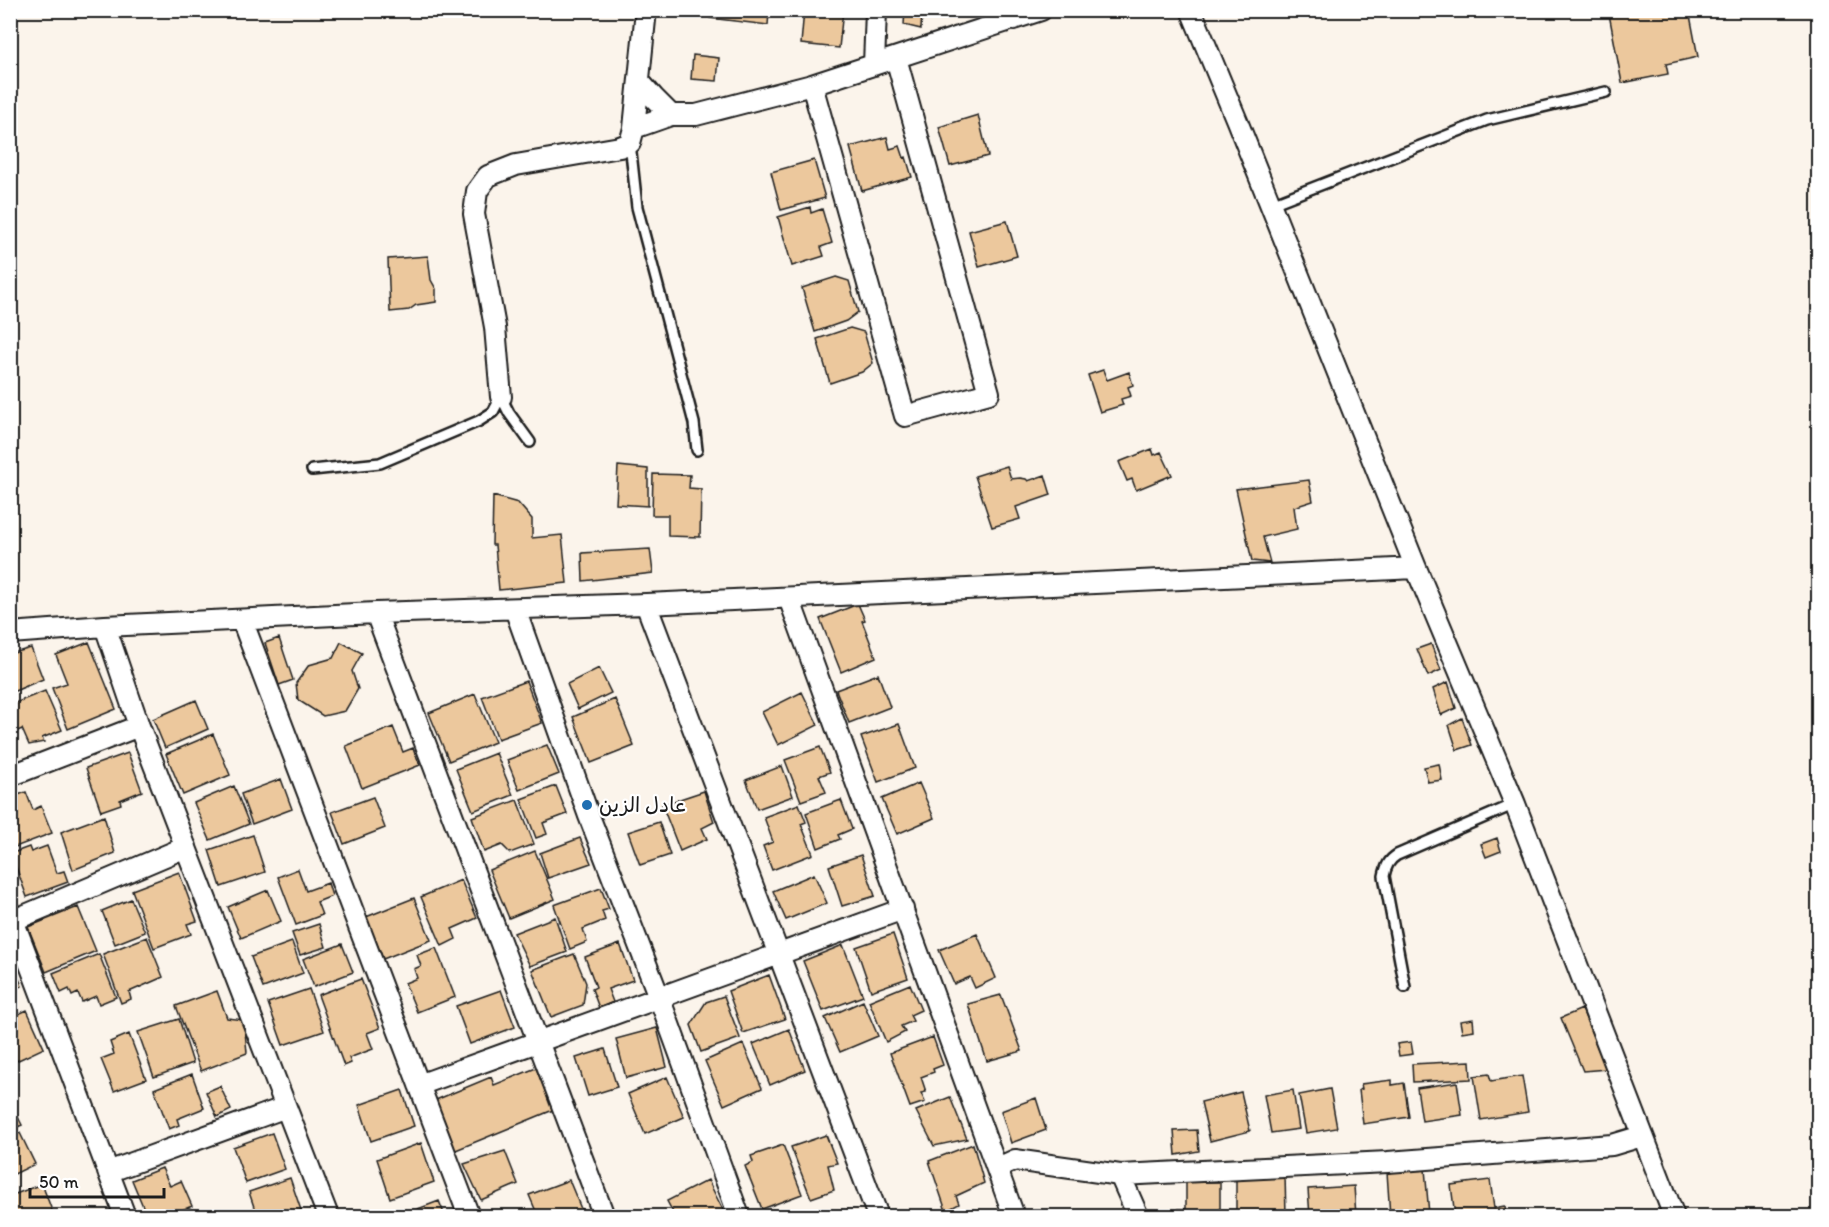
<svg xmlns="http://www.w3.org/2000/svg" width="1829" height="1227" viewBox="0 0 1829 1227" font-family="Itim,'Playpen Sans Arabic',sans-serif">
<rect width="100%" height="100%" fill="#fbf4eb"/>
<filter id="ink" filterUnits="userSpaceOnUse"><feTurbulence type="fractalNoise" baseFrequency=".0167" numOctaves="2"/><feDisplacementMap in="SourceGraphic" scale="12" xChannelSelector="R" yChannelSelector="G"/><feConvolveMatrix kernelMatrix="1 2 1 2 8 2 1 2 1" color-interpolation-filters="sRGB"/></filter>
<g filter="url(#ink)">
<!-- building -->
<path fill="#ecc89d" stroke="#1c1c1c" stroke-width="1.5" d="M 711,10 L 769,12 L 768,25 L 710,18 Z
M 804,10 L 843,10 L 839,48 L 801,44 Z
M 905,10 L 922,10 L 921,29 L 904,25 Z
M 1626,10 L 1689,10 L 1698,57 L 1666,64 L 1668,74 L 1622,83 L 1609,14 Z
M 693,55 L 719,58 L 717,81 L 691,79 Z
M 978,115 L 988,156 L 950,166 L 939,127 Z
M 887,137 L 890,149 L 900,146 L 904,158 L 906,157 L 912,177 L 862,191 L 850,147 Z
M 814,160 L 825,198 L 781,210 L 771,172 Z
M 810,207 L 811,213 L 822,209 L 832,243 L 821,247 L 824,256 L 792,266 L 778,217 Z
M 1007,221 L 1017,256 L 979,267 L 969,231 Z
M 428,256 L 431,280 L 436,289 L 436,302 L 416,305 L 409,310 L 390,312 L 388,259 Z
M 836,277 L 849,281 L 858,312 L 846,321 L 815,332 L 802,288 Z
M 850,328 L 864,332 L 873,363 L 862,372 L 830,383 L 817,339 Z
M 1103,370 L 1107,380 L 1129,372 L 1133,385 L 1128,387 L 1131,396 L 1121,399 L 1123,405 L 1100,412 L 1088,375 Z
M 1152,449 L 1154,455 L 1161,452 L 1172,475 L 1136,490 L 1132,479 L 1127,481 L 1119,462 Z
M 618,466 L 648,469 L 648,506 L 616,504 Z
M 1007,466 L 1011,479 L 1020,478 L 1026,479 L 1028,481 L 1045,475 L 1051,495 L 1016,507 L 1020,519 L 992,527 L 975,476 Z
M 653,474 L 690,475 L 689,488 L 701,489 L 700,537 L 668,536 L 668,515 L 652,515 Z
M 1309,480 L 1313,501 L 1294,507 L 1297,529 L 1263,537 L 1270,563 L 1252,561 L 1236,489 Z
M 493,496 L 518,503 L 532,519 L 532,538 L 562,535 L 567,583 L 499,590 L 495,545 L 492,545 Z
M 650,549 L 653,573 L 583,581 L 582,553 Z
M 858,604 L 865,620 L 862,621 L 876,657 L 841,672 L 820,619 Z
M 279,638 L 293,680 L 279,685 L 265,643 Z
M 89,642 L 116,709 L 68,729 L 52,688 L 67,683 L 56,655 Z
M 341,642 L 362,653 L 352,671 L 358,689 L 345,711 L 323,716 L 298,700 L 296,683 L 309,665 L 333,658 Z
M 1431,644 L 1441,670 L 1428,676 L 1417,649 Z
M 31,648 L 43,679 L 10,693 L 10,654 Z
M 599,668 L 611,693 L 578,709 L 567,684 Z
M 878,674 L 890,707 L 849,723 L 836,690 Z
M 526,681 L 542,723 L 498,739 L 482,697 Z
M 1448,682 L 1456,708 L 1441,715 L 1433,689 Z
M 45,691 L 62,730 L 42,738 L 44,742 L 29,745 L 22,729 L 13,733 L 10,728 L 10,705 Z
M 802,692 L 818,725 L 778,745 L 762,712 Z
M 475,694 L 495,742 L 449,761 L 429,713 Z
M 615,699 L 634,746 L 591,763 L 573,717 Z
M 196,700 L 208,729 L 165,748 L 153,719 Z
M 1462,718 L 1472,745 L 1457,750 L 1449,725 Z
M 899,724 L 915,768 L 878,782 L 861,737 Z
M 393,727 L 403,752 L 413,748 L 420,765 L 362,788 L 346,746 Z
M 213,734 L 230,775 L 183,795 L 166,754 Z
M 547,745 L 559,774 L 519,790 L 507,760 Z
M 820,747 L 830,772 L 819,776 L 826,792 L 801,801 L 785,760 Z
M 128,753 L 142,791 L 120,800 L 121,804 L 101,811 L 86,768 Z
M 496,753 L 513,795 L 473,811 L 456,769 Z
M 1439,764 L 1442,780 L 1428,782 L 1424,767 Z
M 782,766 L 793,796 L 757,809 L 746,780 Z
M 281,779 L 292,809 L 252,824 L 241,794 Z
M 919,783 L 934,818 L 897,834 L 882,799 Z
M 234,786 L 249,824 L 210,840 L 194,803 Z
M 556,786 L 567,814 L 543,823 L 547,834 L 536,838 L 521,799 Z
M 704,791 L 714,822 L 702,828 L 707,839 L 680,851 L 662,805 Z
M 26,792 L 33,810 L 41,806 L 52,833 L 10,849 L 10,798 Z
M 373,797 L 385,828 L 344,844 L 332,812 Z
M 517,800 L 534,844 L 510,853 L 502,845 L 484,852 L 472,817 Z
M 841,800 L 852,829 L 838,835 L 840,839 L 818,848 L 806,813 Z
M 799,804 L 806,822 L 801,824 L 813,854 L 772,870 L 763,846 L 773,842 L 764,817 Z
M 104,816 L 115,853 L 73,870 L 61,832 Z
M 659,822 L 670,855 L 640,865 L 628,832 Z
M 253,835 L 265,872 L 221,887 L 209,850 Z
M 580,838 L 591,863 L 548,878 L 540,853 Z
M 1497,838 L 1501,851 L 1486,857 L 1481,844 Z
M 47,846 L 57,873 L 64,871 L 68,882 L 27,897 L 16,867 L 10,869 L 10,854 L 29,847 L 31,852 Z
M 535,851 L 555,899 L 509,918 L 489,870 Z
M 861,855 L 875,896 L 842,906 L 829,866 Z
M 298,869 L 306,891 L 328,883 L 332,896 L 317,902 L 322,915 L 296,925 L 278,877 Z
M 179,872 L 197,921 L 187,924 L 191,934 L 154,948 L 132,890 Z
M 814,874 L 827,903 L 786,920 L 773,891 Z
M 461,880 L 477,918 L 452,929 L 456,939 L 442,946 L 421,897 Z
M 601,888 L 609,909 L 602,911 L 605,920 L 583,929 L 587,942 L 570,949 L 554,905 Z
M 268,890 L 281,921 L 241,938 L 228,907 Z
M 414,898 L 431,940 L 383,959 L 366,917 Z
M 131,899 L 145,932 L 115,944 L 102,911 Z
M 78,907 L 96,951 L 46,972 L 28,927 Z
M 555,917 L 567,952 L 530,966 L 514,933 Z
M 319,924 L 326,947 L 300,955 L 292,933 Z
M 893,934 L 908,978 L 871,991 L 856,947 Z
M 977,934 L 996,978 L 975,988 L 970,977 L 954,984 L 939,950 Z
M 147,937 L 163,977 L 129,992 L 131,999 L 121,1003 L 103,954 Z
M 292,942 L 303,973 L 263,988 L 251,957 Z
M 342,944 L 353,972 L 314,987 L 303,959 Z
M 620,944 L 633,980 L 608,989 L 613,1002 L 599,1008 L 592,989 L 596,987 L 585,957 Z
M 843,945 L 863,996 L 823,1011 L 803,961 Z
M 436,948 L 455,997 L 417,1012 L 405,983 L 417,978 L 414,969 L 421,966 L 417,955 Z
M 99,954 L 116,997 L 99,1004 L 96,996 L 82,1002 L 78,993 L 72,996 L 69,989 L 61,993 L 53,973 Z
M 574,954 L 586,983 L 583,1005 L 551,1017 L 532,970 Z
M 10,958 L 22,986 L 11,990 L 17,1003 L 10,1005 Z
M 769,975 L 785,1019 L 743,1033 L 728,991 Z
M 361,979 L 380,1028 L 367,1033 L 373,1049 L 349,1058 L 351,1063 L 344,1066 L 318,995 Z
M 910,984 L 921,1010 L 910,1015 L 913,1021 L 901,1026 L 905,1032 L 886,1042 L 869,1001 Z
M 309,989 L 324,1031 L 283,1045 L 268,1003 Z
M 501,990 L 515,1027 L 470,1044 L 456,1006 Z
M 217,991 L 227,1018 L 244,1020 L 247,1053 L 201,1071 L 176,1006 Z
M 1001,995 L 1022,1051 L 987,1061 L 968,1004 Z
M 724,996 L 740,1038 L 701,1052 L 691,1025 L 706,1002 Z
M 863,1001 L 878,1036 L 840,1052 L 825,1018 Z
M 1582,1009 L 1606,1069 L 1583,1071 L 1561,1018 Z
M 27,1010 L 44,1048 L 10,1064 L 10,1018 Z
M 179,1019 L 193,1063 L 154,1077 L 138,1032 Z
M 1473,1019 L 1474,1030 L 1462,1032 L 1460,1021 Z
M 657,1028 L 667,1067 L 626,1078 L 616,1039 Z
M 789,1029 L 805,1070 L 770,1085 L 753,1044 Z
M 129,1034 L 146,1079 L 114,1091 L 101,1059 L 114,1054 L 110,1042 Z
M 933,1037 L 943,1065 L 933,1069 L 934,1072 L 921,1077 L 926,1092 L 921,1093 L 925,1102 L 910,1107 L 890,1053 Z
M 1411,1042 L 1413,1054 L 1399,1056 L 1397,1044 Z
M 743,1044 L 762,1088 L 724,1105 L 705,1061 Z
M 605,1049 L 617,1087 L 588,1096 L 576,1058 Z
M 1470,1061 L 1471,1079 L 1413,1082 L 1412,1064 Z
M 536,1068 L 553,1110 L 451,1152 L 431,1102 L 491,1077 L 494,1085 Z
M 192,1074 L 204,1108 L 177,1119 L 179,1125 L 169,1129 L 154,1089 Z
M 1489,1074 L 1491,1081 L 1522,1076 L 1528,1112 L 1481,1120 L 1474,1076 Z
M 667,1077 L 684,1117 L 645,1134 L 628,1094 Z
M 1392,1080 L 1392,1085 L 1404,1083 L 1409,1117 L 1363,1124 L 1359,1090 L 1362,1089 L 1361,1084 Z
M 1457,1082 L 1462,1115 L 1422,1121 L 1417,1088 Z
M 220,1086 L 231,1110 L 217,1117 L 206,1092 Z
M 1330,1089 L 1337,1128 L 1306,1133 L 1299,1095 Z
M 402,1090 L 414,1126 L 371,1141 L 359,1105 Z
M 1293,1090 L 1299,1129 L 1271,1133 L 1264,1095 Z
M 1241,1092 L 1250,1131 L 1210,1141 L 1201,1102 Z
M 950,1097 L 967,1139 L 934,1146 L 916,1111 Z
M 1036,1098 L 1046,1130 L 1011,1143 L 1001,1111 Z
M 10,1101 L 22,1125 L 10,1130 Z
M 1197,1130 L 1199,1151 L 1176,1155 L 1174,1131 Z
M 20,1133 L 35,1164 L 10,1176 L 10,1137 Z
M 272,1133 L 285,1169 L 246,1183 L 233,1147 Z
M 826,1135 L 837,1163 L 828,1165 L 834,1190 L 811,1198 L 791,1147 Z
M 421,1143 L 434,1182 L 390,1198 L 377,1159 Z
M 973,1144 L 984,1183 L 956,1196 L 959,1204 L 946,1211 L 929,1161 Z
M 783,1145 L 802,1194 L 762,1209 L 745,1166 L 753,1162 L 751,1156 Z
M 505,1151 L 518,1184 L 481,1200 L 464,1164 Z
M 162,1168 L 170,1186 L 181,1181 L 192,1206 L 167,1216 L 147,1216 L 132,1180 Z
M 1425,1169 L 1429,1214 L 1390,1216 L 1387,1172 Z
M 1236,1175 L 1285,1175 L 1286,1216 L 1236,1216 Z
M 290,1178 L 303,1216 L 257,1216 L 249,1192 Z
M 569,1180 L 584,1216 L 538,1216 L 529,1195 Z
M 708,1180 L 726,1216 L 675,1216 L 667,1201 Z
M 1490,1180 L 1494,1208 L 1505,1206 L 1506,1216 L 1455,1216 L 1451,1185 Z
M 1186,1182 L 1220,1182 L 1220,1216 L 1178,1216 L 1178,1209 L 1186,1209 Z
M 42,1184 L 54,1216 L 10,1216 L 10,1196 Z
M 1354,1186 L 1356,1216 L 1310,1216 L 1308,1189 Z
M 439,1201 L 445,1216 L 402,1215 Z"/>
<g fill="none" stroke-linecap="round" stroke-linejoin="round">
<!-- lane casing -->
<g stroke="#1c1c1c" stroke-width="14">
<path id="lane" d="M 630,143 L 637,207 L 694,423 L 697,450
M 1269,205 L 1487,120 L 1606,92
M 501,397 L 509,413 L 530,442
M 312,470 L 380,463 L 479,421 L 493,412 L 501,397
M 1405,987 L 1384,876 C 1386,866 1389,860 1397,855 L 1515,804"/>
</g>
<!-- street casing -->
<g stroke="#1c1c1c" stroke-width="24">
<path id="street" d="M 1191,10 L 1237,121 L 1416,568 L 1515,804 L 1674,1216
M 874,65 L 876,10
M 639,81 L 654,98 L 671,115
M 812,85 L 905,416 L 989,393 L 896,58
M 634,128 L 671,115 L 696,115 L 812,85 L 1041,10
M 501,397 L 495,327 L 474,214 L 477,191 L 488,176 L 516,165 L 620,147 L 630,143 L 634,128 L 646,10
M 789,598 L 1014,1216
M 646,604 L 878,1216
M 515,609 L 589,816 L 659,997 L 739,1216
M 376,613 L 604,1216
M 242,620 L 469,1216
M 105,626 L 139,726 L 328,1216
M 10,633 L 105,626 L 376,613 L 646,604 L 1416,568
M 10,776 L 139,726
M 10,912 L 125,1216
M 14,920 L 186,847
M 419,1085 L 903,909
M 998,1168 L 1015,1160 L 1120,1175 L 1388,1162 L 1612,1145 L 1642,1136
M 108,1172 L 286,1107
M 1120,1175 L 1138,1216"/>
</g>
<!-- lane -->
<use href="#lane" stroke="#fff" stroke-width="9"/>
<!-- street -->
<use href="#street" stroke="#fff" stroke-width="20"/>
</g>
</g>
<!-- markers -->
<circle fill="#1f6fb2" stroke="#fff" stroke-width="2" cx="587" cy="805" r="6"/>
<g text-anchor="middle" stroke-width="4.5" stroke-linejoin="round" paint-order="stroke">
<!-- poi labels -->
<g font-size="21" fill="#1c1c1c" stroke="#fff" text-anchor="start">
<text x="599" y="812">عادل الزين</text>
</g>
</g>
<!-- margin -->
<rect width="1829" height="1227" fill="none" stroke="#fff" stroke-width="36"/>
<rect x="18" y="18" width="1793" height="1191" fill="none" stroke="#1c1c1c" stroke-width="2" filter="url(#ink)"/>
<!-- scale -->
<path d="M30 1188v9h134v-9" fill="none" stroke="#1c1c1c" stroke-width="3"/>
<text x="39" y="1188" font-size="18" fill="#1c1c1c" stroke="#ffffff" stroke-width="4.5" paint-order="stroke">50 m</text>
</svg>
